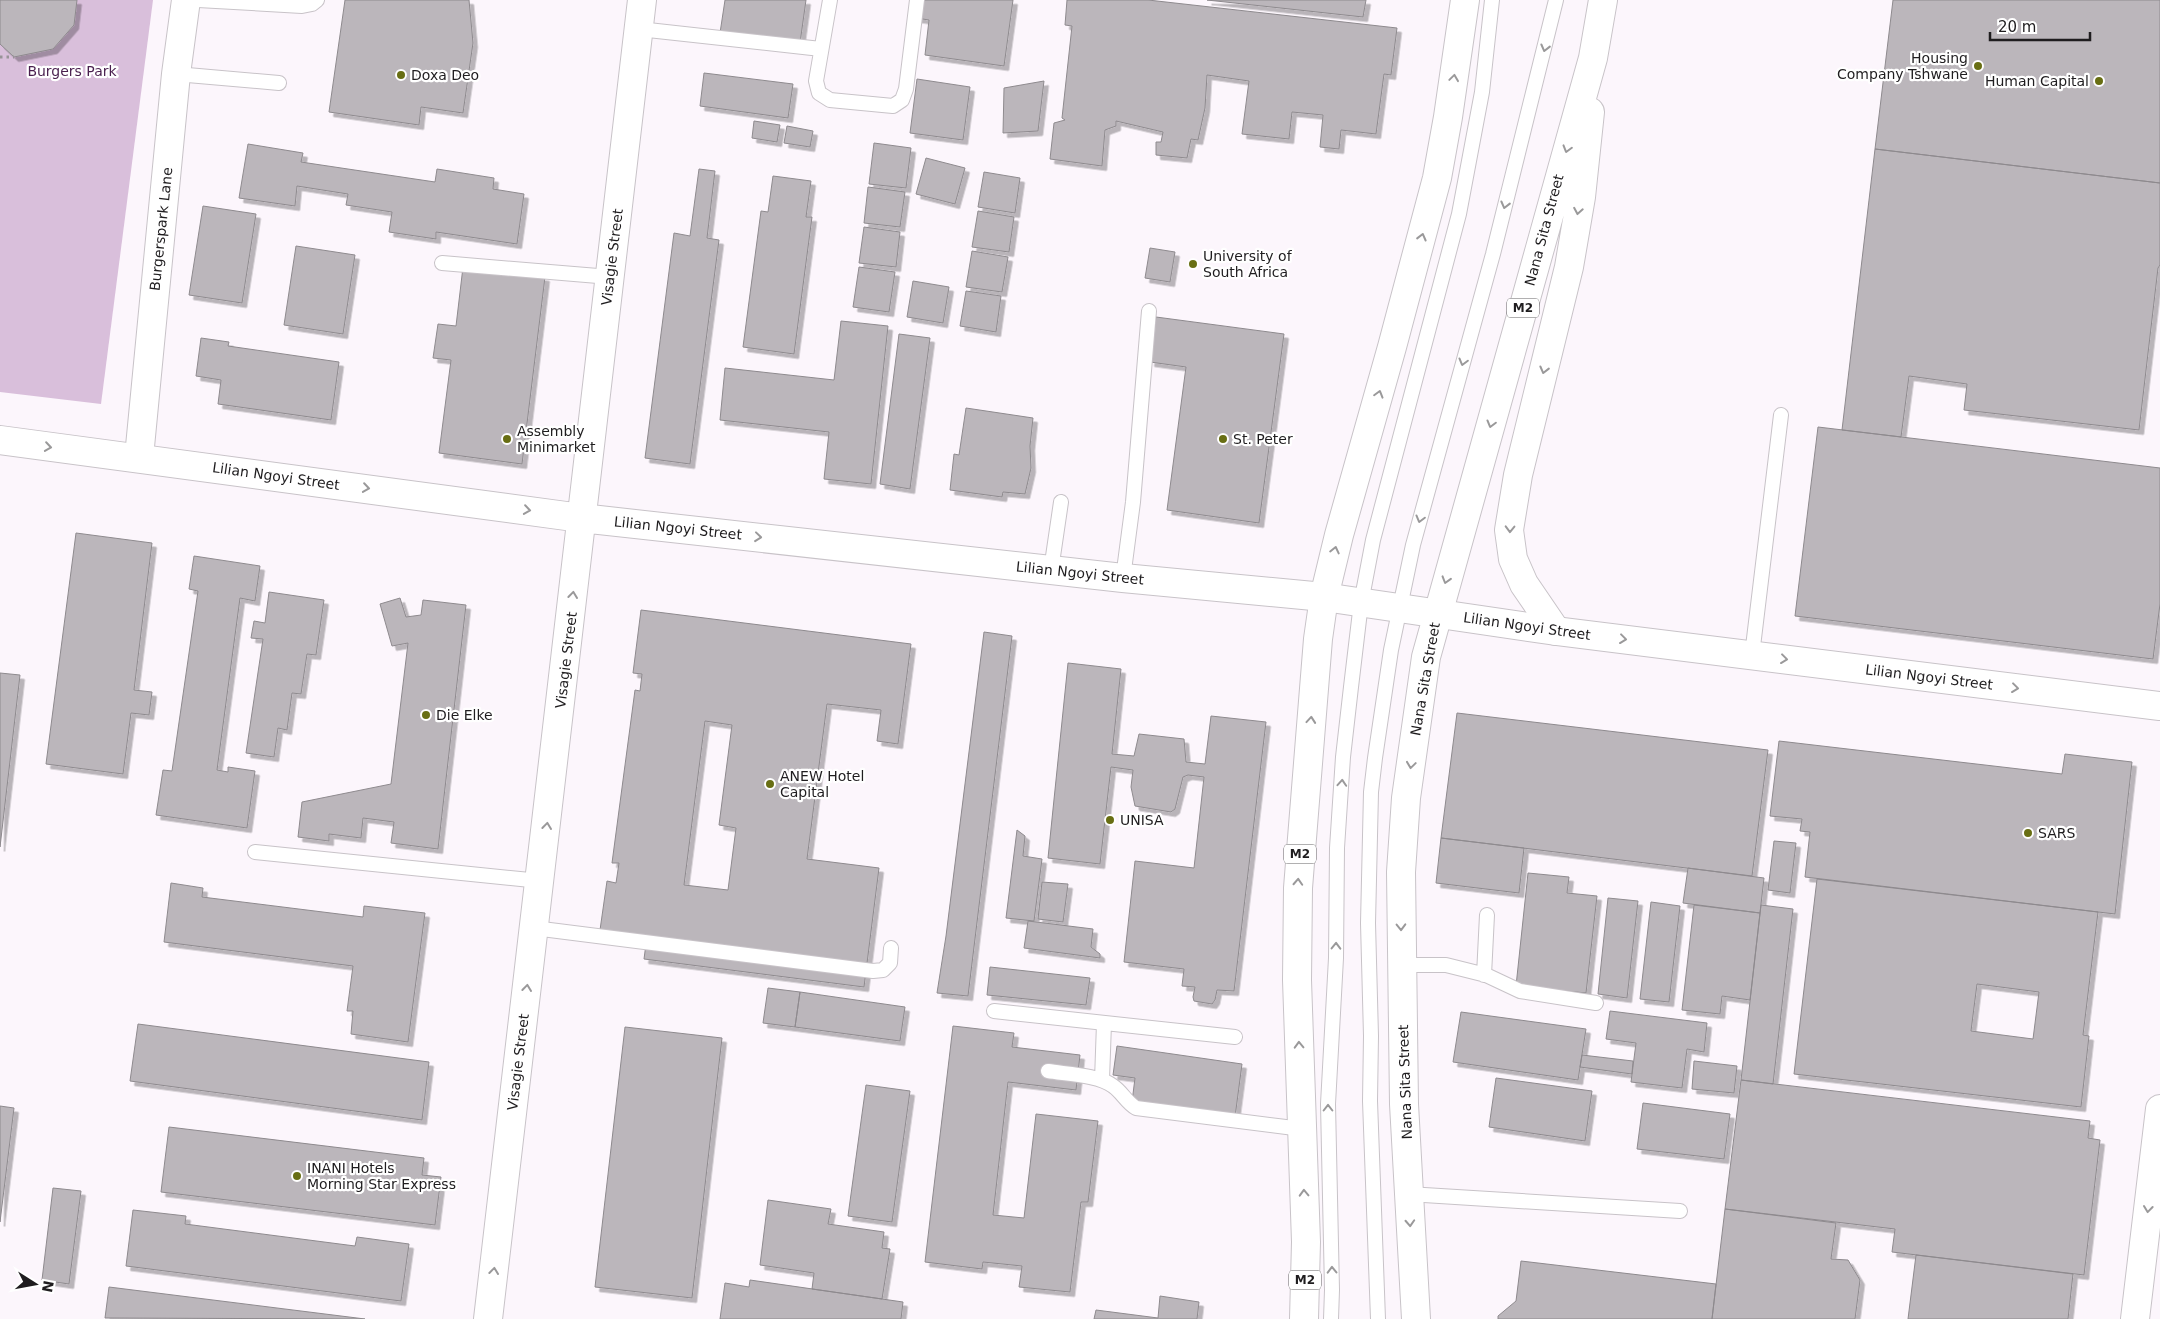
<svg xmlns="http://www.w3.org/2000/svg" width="2160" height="1319" viewBox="0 0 2160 1319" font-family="'DejaVu Sans',sans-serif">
<defs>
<filter id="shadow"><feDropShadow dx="4.5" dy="4.5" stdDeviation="0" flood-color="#0004"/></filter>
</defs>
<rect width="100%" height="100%" fill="#fcf6fc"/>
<!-- green -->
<path fill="#d9bfdb" d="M 0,0 L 153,0 L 101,404 L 0,392 Z"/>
<!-- building -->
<path fill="#bbb6bb" stroke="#8e8a8e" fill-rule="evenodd" filter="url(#shadow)" d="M 0,0 L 77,0 L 74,25 L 53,49 L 14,57 L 0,44 Z
M 345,0 L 469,0 L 473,43 L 463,113 L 421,107 L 419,125 L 329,112 Z
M 725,0 L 806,0 L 800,43 L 720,33 Z
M 919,0 L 1013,0 L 1004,66 L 925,55 L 929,20 L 916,18 Z
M 1067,0 L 1148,0 L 1397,28 L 1391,75 L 1384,74 L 1376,134 L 1341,130 L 1339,149 L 1320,147 L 1323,115 L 1292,112 L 1289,139 L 1242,134 L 1249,81 L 1207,75 L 1205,108 L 1198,140 L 1191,139 L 1187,158 L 1156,155 L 1156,142 L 1161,142 L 1163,132 L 1116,121 L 1116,126 L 1105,130 L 1102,166 L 1050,159 L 1054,123 L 1065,120 L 1062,118 L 1072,26 L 1065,25 Z
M 1207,0 L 1366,0 L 1363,17 Z
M 1893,0 L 2160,0 L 2160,183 L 1875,149 Z
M 704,73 L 793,84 L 788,118 L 700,106 Z
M 917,79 L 970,87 L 963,140 L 910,133 Z
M 1044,81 L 1038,131 L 1003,133 L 1004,88 Z
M 754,121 L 780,125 L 777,142 L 752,138 Z
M 787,126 L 813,131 L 810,147 L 784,143 Z
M 874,143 L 911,148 L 906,188 L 869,184 Z
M 248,144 L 303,153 L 301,162 L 435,182 L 437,169 L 494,178 L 493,189 L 524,194 L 517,244 L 436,232 L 436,239 L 389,232 L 392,212 L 346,205 L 348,194 L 297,186 L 295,206 L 239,198 Z
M 1875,149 L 2160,183 L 2160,265 L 2158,268 L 2139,430 L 1964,410 L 1967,384 L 1909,376 L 1901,437 L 1842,430 Z
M 926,158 L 965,168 L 955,204 L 916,194 Z
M 699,169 L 715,171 L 707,238 L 719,240 L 690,464 L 645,458 L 674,233 L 690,236 Z
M 984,172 L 1020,178 L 1015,213 L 978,207 Z
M 773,176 L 811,181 L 806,217 L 812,217 L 794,354 L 743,347 L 761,211 L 768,212 Z
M 868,187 L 905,192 L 900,227 L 864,223 Z
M 203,206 L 256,214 L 242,303 L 189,295 Z
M 978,211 L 1014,217 L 1009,252 L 972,247 Z
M 864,227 L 900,232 L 896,267 L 859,263 Z
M 296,246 L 355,255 L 343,334 L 284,325 Z
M 1150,248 L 1175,252 L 1170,282 L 1145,278 Z
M 972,251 L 1008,257 L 1002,292 L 966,287 Z
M 463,267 L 545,277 L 522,464 L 439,453 L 451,360 L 433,358 L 438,324 L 456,326 Z
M 859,267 L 895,272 L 889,312 L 853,307 Z
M 913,281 L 949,287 L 943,323 L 907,317 Z
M 966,291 L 1001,296 L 996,332 L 960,326 Z
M 1156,317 L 1284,334 L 1259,523 L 1167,510 L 1186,367 L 1150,362 Z
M 841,321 L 888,326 L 871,484 L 824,479 L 829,432 L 720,420 L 725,368 L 834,380 Z
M 899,334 L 930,338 L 910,489 L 880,484 Z
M 201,338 L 229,342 L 228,346 L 339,362 L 331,420 L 218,404 L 221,380 L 196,376 Z
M 966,408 L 1033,418 L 1030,446 L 1031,468 L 1025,494 L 1003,492 L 1002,497 L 950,490 L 954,454 L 959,455 Z
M 1818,427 L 2160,468 L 2160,604 L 2153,659 L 1795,616 Z
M 76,533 L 152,543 L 134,690 L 152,692 L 149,715 L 131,713 L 123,774 L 46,764 Z
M 194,556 L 260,566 L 255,601 L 240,598 L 217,770 L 228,772 L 228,767 L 255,771 L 247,828 L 156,815 L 163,770 L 172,771 L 198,591 L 189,589 Z
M 269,592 L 324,600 L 316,655 L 307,654 L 301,694 L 292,693 L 287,730 L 278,728 L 274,757 L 246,753 L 263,639 L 251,638 L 254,621 L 265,623 Z
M 400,598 L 406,617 L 421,615 L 423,600 L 466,605 L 438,849 L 391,843 L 394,822 L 363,818 L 361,838 L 329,834 L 329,841 L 298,837 L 302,802 L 391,784 L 408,643 L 392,646 L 380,604 Z
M 641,610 L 911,644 L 898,744 L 877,741 L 881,710 L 827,704 L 807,859 L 879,868 L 864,987 L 644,959 L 646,944 L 599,937 L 607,881 L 616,883 L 619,863 L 612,863 L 635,690 L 640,691 L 642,674 L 633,673 ZM 705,721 L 732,725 L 719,825 L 736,828 L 728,890 L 684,885 Z
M 984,632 L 1012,636 L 968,996 L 937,993 L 946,936 Z
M 1068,663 L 1121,669 L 1112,754 L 1134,756 L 1139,734 L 1184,739 L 1186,762 L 1205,764 L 1211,716 L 1266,722 L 1234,991 L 1217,990 L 1215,1000 L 1212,1004 L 1194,1001 L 1193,997 L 1195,987 L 1182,986 L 1184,969 L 1124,962 L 1135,861 L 1194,868 L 1204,777 L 1188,775 L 1183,777 L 1175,809 L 1171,812 L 1135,806 L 1131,787 L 1133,770 L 1111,767 L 1100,864 L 1048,858 Z
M 0,673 L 20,675 L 0,847 Z
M 1457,713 L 1768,750 L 1752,876 L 1441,838 Z
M 1779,741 L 2062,774 L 2065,754 L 2132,762 L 2115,914 L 1805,877 L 1810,832 L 1800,831 L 1802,819 L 1770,816 Z
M 1017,830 L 1025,836 L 1023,856 L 1042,859 L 1034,921 L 1006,918 Z
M 1441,838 L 1524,848 L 1519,893 L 1436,883 Z
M 1774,841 L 1796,843 L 1790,893 L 1768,890 Z
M 1688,868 L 1764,878 L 1760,913 L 1683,903 Z
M 1528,873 L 1569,877 L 1567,893 L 1597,896 L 1586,993 L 1516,986 Z
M 1817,879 L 2098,912 L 2083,1035 L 2089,1036 L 2081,1107 L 1794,1074 ZM 1977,984 L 2039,992 L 2033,1039 L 1971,1031 Z
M 1042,882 L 1068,884 L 1063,922 L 1038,919 Z
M 171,883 L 203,888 L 202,897 L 363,917 L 364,906 L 425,913 L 408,1042 L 351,1034 L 353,1011 L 347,1011 L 353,966 L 164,942 Z
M 1608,898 L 1638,901 L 1627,998 L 1598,994 Z
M 1651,902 L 1680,906 L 1669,1002 L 1640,999 Z
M 1694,905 L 1760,913 L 1750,1000 L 1722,996 L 1720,1014 L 1682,1010 Z
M 1761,905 L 1793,909 L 1773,1084 L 1741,1080 Z
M 1028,921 L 1093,929 L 1091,947 L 1100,954 L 1100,958 L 1024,948 Z
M 990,967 L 1090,978 L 1086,1005 L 987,995 Z
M 768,988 L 800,992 L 795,1027 L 763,1023 Z
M 800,992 L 905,1007 L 900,1041 L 795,1027 Z
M 1610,1011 L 1707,1023 L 1704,1052 L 1687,1049 L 1682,1088 L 1631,1082 L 1636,1043 L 1606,1039 Z
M 1461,1012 L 1586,1029 L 1578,1080 L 1453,1062 Z
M 138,1024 L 429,1062 L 422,1120 L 130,1081 Z
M 953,1026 L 1014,1033 L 1012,1047 L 1080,1055 L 1076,1090 L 1008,1082 L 993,1215 L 1024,1218 L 1036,1114 L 1098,1121 L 1088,1202 L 1081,1202 L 1070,1292 L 1019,1287 L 1022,1266 L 983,1262 L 982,1269 L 925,1262 Z
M 625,1027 L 722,1038 L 692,1298 L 595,1287 Z
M 1117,1046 L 1242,1064 L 1235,1117 L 1132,1102 L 1135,1078 L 1113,1075 Z
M 1582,1055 L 1633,1061 L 1632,1074 L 1580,1067 Z
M 1694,1061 L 1737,1066 L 1734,1093 L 1692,1089 Z
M 1496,1078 L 1592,1091 L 1585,1141 L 1489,1127 Z
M 1741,1080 L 2090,1121 L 2088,1138 L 2100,1140 L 2084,1275 L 1892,1252 L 1895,1229 L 1725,1209 Z
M 866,1085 L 910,1091 L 892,1222 L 848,1216 Z
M 1643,1103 L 1730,1114 L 1724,1159 L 1637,1149 Z
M 0,1106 L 14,1108 L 0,1222 Z
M 169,1127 L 424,1158 L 422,1175 L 441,1177 L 435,1225 L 161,1192 Z
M 53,1188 L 81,1191 L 69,1284 L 42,1280 Z
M 768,1200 L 831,1209 L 828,1224 L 884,1232 L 882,1248 L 890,1249 L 882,1299 L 812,1289 L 814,1273 L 760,1265 Z
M 1725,1209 L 1836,1223 L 1831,1259 L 1848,1260 L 1860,1280 L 1855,1319 L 1712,1319 Z
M 133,1210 L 186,1216 L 185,1224 L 355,1246 L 357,1237 L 409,1244 L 401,1301 L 126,1266 Z
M 1916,1255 L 2073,1274 L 2068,1319 L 1908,1319 Z
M 1521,1261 L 1716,1284 L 1712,1319 L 1498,1319 L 1498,1316 L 1516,1301 Z
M 750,1280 L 903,1302 L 901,1319 L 720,1319 L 725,1283 L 749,1287 Z
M 109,1287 L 365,1319 L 105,1318 Z
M 1160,1296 L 1199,1302 L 1197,1319 L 1094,1319 L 1096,1310 L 1158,1318 Z"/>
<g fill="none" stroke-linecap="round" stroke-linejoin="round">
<!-- lane casing -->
<g stroke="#c8c3c8" stroke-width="16">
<path id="lane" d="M 198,0 L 302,6 L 312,4 L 317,0
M 830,0 L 816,81 L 819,93 L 830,100 L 893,106 L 902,100 L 906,89 L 917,0
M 639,29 L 821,49
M 176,74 L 279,83
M 442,263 L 610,277
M 1051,570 L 1061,502
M 1123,578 L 1133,502 L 1149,311
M 1752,655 L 1781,415
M 255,852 L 540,881
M 534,928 L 873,971 L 883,970 L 890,963 L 891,948
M 1402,965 L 1446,965 L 1486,975 L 1520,991 L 1596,1003
M 1484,975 L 1487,915
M 994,1011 L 1235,1037
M 1048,1071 C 1066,1074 1099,1075 1113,1086 C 1122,1092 1126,1102 1136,1108 L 1302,1129
M 1102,1080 L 1104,1023
M 1408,1194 L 1680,1211
M 1331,1319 L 1332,1290 L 1328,1104 L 1336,958 L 1337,848 L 1343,757 L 1351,687 L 1361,603 L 1373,540 L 1459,214 L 1482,92 L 1492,0
M 1378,1319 L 1370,1101 L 1371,1036 L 1368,923 L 1371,792 L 1375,758 L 1391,650 L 1413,545 L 1493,254 L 1556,0"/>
</g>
<!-- street casing -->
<g stroke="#c8c3c8" stroke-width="30">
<path id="street" d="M 139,457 L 176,74 L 186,0"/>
</g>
<!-- secondary casing -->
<g stroke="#c8c3c8" stroke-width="30">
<path id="secondary" d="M 0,440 L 581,518 L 1123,578 L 1324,597 L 1556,631 L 2160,706
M 488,1319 L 642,0
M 2135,1319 L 2160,1109"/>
</g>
<!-- primary casing -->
<g stroke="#c8c3c8" stroke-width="30">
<path id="primary" d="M 1556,631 L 1524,584 L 1513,559 L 1509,530 L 1518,475 L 1569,267 L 1581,197 L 1590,112
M 1304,1319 L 1306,1242 L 1297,980 L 1298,888 L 1318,639 L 1324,597 L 1339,535 L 1392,347 L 1437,178 L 1448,117 L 1465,0
M 1416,1319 L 1404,1104 L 1401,872 L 1406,798 L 1426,657 L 1593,58 L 1603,0"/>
</g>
<!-- path -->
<path stroke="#979397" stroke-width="3" stroke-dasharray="2.5 4" stroke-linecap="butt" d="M 0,57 L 14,57"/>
<!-- lane -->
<use href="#lane" stroke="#fff" stroke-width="14"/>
<!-- street -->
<use href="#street" stroke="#fff" stroke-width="28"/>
<!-- secondary -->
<use href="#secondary" stroke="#fff" stroke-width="28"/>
<!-- primary -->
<use href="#primary" stroke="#fff" stroke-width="28"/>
</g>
<!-- one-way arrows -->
<defs><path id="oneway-chevron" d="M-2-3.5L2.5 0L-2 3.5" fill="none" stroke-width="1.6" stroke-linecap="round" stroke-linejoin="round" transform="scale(1.25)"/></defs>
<g stroke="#9a999a">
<use href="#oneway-chevron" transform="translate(1545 48) rotate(104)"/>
<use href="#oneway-chevron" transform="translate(1454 78) rotate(-82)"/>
<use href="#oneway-chevron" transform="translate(1567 149) rotate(106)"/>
<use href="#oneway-chevron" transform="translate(1505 205) rotate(104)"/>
<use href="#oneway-chevron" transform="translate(1578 211) rotate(100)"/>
<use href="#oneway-chevron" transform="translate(1422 237) rotate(-76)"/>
<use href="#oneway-chevron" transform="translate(1463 362) rotate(105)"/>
<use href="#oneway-chevron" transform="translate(1544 370) rotate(104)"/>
<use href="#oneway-chevron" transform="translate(1379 394) rotate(-74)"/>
<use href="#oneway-chevron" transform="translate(1491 424) rotate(105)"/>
<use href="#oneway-chevron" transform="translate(48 447) rotate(8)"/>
<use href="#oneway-chevron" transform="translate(366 488) rotate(8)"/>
<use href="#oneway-chevron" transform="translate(527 510) rotate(8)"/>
<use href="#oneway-chevron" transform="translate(1420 519) rotate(105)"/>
<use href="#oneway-chevron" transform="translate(1510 529) rotate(91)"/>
<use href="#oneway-chevron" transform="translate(758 537) rotate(6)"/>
<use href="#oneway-chevron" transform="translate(1335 550) rotate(-77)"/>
<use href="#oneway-chevron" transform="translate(1446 580) rotate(107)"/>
<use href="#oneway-chevron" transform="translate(573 595) rotate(-83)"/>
<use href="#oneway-chevron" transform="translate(1623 639) rotate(7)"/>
<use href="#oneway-chevron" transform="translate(1784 659) rotate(7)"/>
<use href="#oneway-chevron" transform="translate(2015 688) rotate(7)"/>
<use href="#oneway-chevron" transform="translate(1311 720) rotate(-85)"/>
<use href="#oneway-chevron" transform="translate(1411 765) rotate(98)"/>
<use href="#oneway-chevron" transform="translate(1342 783) rotate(-86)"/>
<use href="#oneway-chevron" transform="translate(547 826) rotate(-83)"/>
<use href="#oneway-chevron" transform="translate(1298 882) rotate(-87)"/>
<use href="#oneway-chevron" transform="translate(1401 927) rotate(89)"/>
<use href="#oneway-chevron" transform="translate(1336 946) rotate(-89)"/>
<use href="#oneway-chevron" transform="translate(527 988) rotate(-83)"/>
<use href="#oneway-chevron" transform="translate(1299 1045) rotate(-92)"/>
<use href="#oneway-chevron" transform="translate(1328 1108) rotate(-90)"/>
<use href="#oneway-chevron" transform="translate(1304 1193) rotate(-92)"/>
<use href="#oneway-chevron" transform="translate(2148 1209) rotate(97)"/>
<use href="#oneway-chevron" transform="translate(1410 1223) rotate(87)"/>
<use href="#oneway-chevron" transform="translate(1332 1270) rotate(-91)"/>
<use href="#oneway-chevron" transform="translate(494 1271) rotate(-83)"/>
</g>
<!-- markers -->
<g fill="#686e13" stroke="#fff" stroke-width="2">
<circle cx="1978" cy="66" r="5"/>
<circle cx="401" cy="75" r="5"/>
<circle cx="2099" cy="81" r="5"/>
<circle cx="1193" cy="264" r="5"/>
<circle cx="507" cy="439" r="5"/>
<circle cx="1223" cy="439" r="5"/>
<circle cx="426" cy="715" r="5"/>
<circle cx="770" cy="784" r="5"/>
<circle cx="1110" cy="820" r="5"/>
<circle cx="2028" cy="833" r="5"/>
<circle cx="297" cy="1176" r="5"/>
</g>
<g text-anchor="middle" stroke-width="4.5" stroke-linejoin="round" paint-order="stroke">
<!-- shield labels -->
<g fill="#fff" stroke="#626162" stroke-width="1">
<rect x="1507" y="298.5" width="32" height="19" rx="4"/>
<rect x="1284" y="844.5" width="32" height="19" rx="4"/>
<rect x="1289" y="1270.5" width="32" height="19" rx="4"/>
</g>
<g font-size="12" font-weight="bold" fill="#1f1d1f">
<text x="1523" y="312">M2</text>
<text x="1300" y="858">M2</text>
<text x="1305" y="1284">M2</text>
</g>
<!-- poi labels -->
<g font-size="14" fill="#1f1d1f" stroke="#fff" text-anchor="start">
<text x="1968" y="63" text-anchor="end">Housing<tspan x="1968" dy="16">Company Tshwane</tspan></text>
<text x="411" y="80">Doxa Deo</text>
<text x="2089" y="86" text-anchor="end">Human Capital</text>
<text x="1203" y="261">University of<tspan x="1203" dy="16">South Africa</tspan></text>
<text x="517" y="436">Assembly<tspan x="517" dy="16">Minimarket</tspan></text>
<text x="1233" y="444">St. Peter</text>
<text x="436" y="720">Die Elke</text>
<text x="780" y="781">ANEW Hotel<tspan x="780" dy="16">Capital</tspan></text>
<text x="1120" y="825">UNISA</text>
<text x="2038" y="838">SARS</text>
<text x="307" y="1173">INANI Hotels<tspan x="307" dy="16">Morning Star Express</tspan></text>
</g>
<!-- park labels -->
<g font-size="14" fill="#491f4e" stroke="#fff">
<text x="72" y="76">Burgers Park</text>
</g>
<!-- street labels -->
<g font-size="14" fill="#1f1d1f" stroke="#fff">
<text transform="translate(161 229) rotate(-84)" y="5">Burgerspark Lane</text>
<text transform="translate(1544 230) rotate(-75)" y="5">Nana Sita Street</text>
<text transform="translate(612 257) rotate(-83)" y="5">Visagie Street</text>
<text transform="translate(276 476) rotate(8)" y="5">Lilian Ngoyi Street</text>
<text transform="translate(678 528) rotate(6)" y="5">Lilian Ngoyi Street</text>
<text transform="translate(1080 573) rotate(6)" y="5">Lilian Ngoyi Street</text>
<text transform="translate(1527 626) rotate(8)" y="5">Lilian Ngoyi Street</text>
<text transform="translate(566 660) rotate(-83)" y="5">Visagie Street</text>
<text transform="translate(1929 677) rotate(7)" y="5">Lilian Ngoyi Street</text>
<text transform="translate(1425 679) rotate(-80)" y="5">Nana Sita Street</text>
<text transform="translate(518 1062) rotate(-83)" y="5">Visagie Street</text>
<text transform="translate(1405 1082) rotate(-92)" y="5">Nana Sita Street</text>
</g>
</g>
<!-- north arrow -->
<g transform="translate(35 1284) rotate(101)" stroke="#ffffff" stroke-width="4" paint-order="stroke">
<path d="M0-4L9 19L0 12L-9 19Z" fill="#1f1d1f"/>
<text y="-8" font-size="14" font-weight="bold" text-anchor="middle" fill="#1f1d1f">N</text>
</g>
<!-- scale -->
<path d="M1990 32v8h100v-8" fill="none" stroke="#1f1d1f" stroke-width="2.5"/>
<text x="1998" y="32" font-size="15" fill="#1f1d1f" stroke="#ffffff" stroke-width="4" paint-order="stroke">20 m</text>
</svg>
